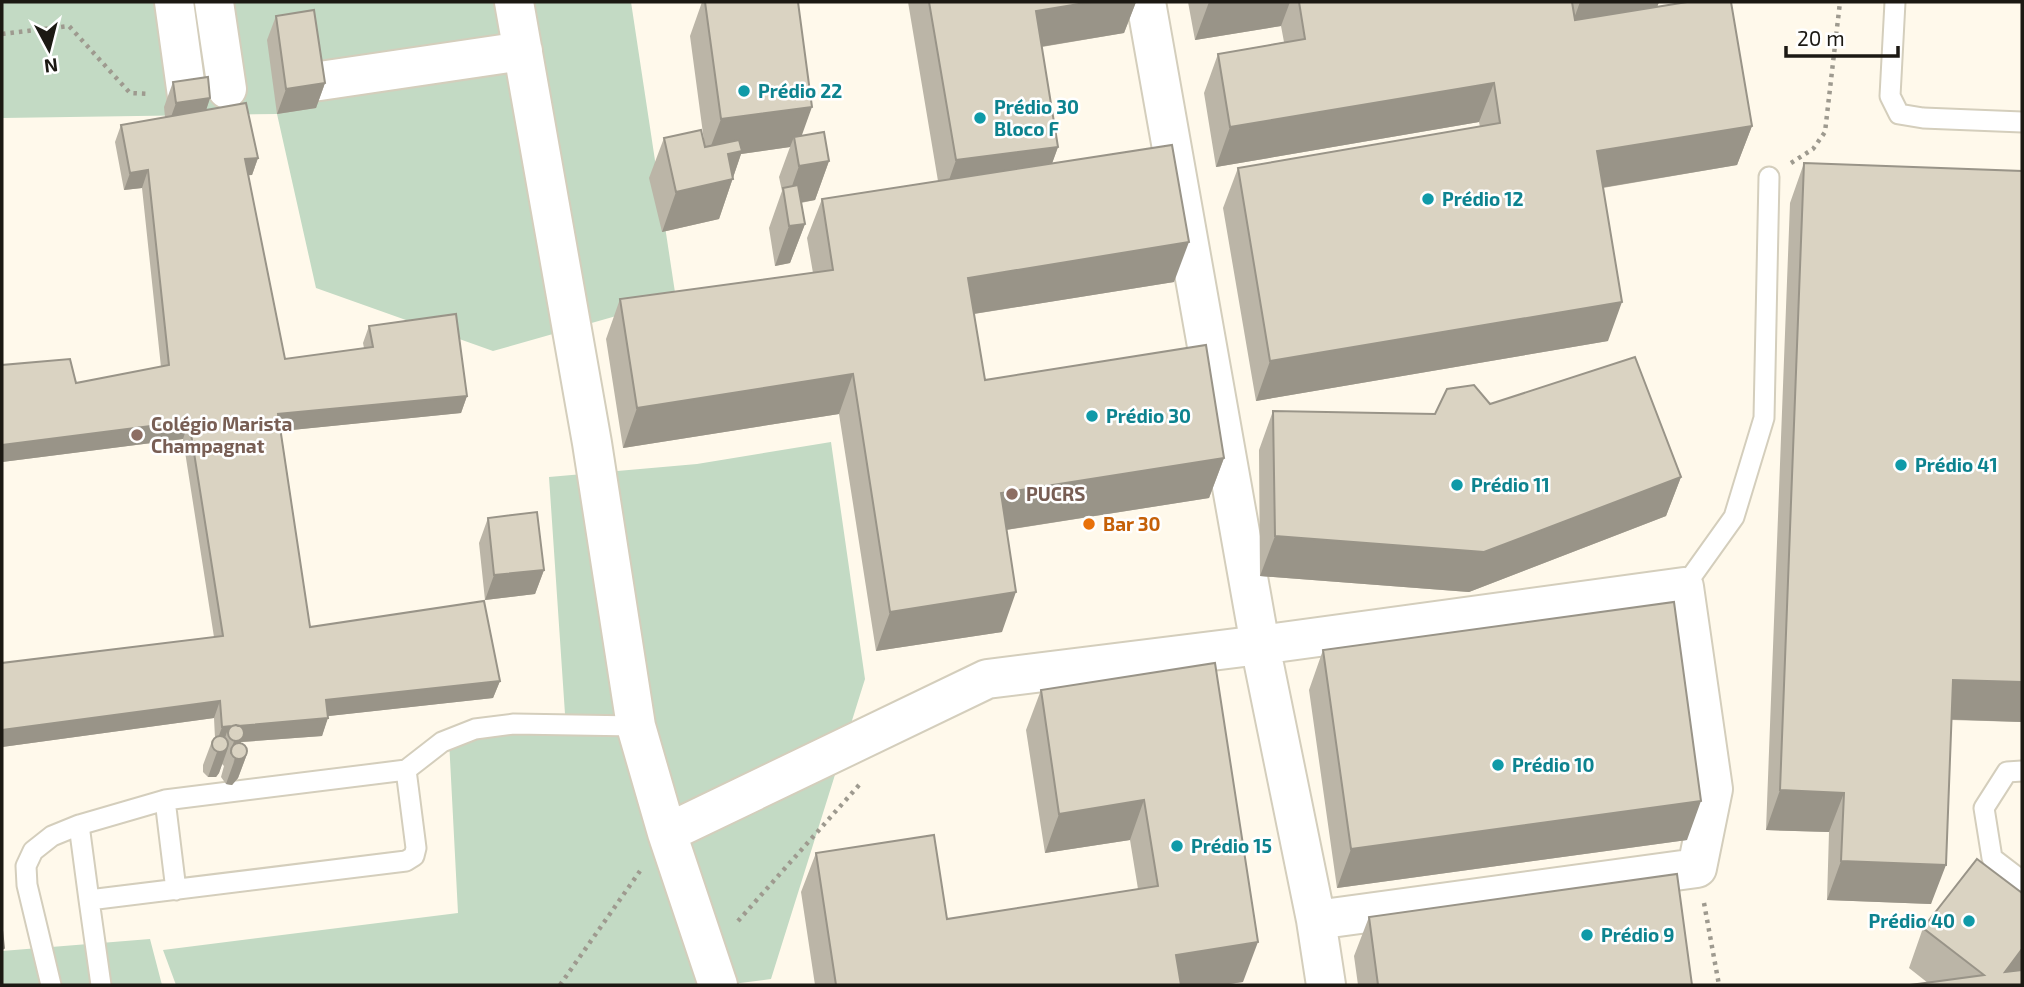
<svg xmlns="http://www.w3.org/2000/svg" width="2024" height="987" viewBox="0 0 2024 987" font-family="'Exo 2',sans-serif">
<rect width="100%" height="100%" fill="#fff9eb"/>
<!-- green -->
<path fill="#c3dac4" d="M 2,2 L 631,2 L 676,299 L 493,351 L 316,288 L 277,114 L 2,118 Z
M 831,442 L 865,679 L 771,979 L 724,985 L 176,985 L 163,950 L 458,913 L 449,740 L 565,714 L 549,477 L 697,464 Z
M 150,939 L 162,985 L 2,985 L 2,951 Z"/>
<g fill="none" stroke-linecap="round" stroke-linejoin="round">
<!-- service casing -->
<g stroke="#d4cebc" stroke-width="23">
<path id="service" d="M 1895,2 L 1890,96 L 1899,114 L 1923,118 L 2022,122
M 1684,587 L 1734,517 L 1764,418 L 1769,177
M 2022,771 L 2007,772 L 1984,808 L 1992,858 L 2022,881
M 165,800 L 176,890
M 79,825 L 89,900
M 51,985 L 27,885 L 26,866 L 33,851 L 52,836 L 79,825 L 165,800 L 406,770 L 442,742 L 475,729 L 514,724 L 636,726
M 101,985 L 89,900 L 406,861 L 414,856 L 416,848 L 406,770"/>
</g>
<!-- minor casing -->
<g stroke="#d4cebc" stroke-width="42">
<path id="minor" d="M 174,2 L 187,96
M 214,2 L 227,89
M 514,2 L 592,443 L 636,726 L 667,833 L 718,985
M 1146,2 L 1260,645 L 1316,920 L 1326,985
M 313,82 L 523,51
M 667,833 L 987,679 L 1260,645 L 1684,587 L 1713,789 L 1697,868 L 1316,920"/>
</g>
<!-- path -->
<path stroke="#9e9a8f" stroke-width="4.5" stroke-dasharray="3.5 5" stroke-linecap="butt" d="M 2,34 L 69,26 L 130,93 L 150,94
M 1791,163 L 1813,149 L 1825,132 L 1840,2
M 1704,903 L 1719,985
M 738,921 L 860,784
M 560,985 L 640,871"/>
<!-- service -->
<use href="#service" stroke="#fff" stroke-width="19"/>
<!-- minor -->
<use href="#minor" stroke="#fff" stroke-width="38"/>
</g>
<!-- wall -->
<path fill="#bbb5a7" d="M 702,2 L 798,2 L 802,136 L 829,161 L 815,200 L 801,203 L 805,224 L 790,263 L 775,266 L 769,228 L 782,191 L 779,177 L 790,147 L 741,154 L 719,219 L 662,232 L 649,178 L 664,138 L 704,141 L 690,36 Z
M 908,2 L 1136,2 L 1124,33 L 1042,47 L 1058,147 L 1052,163 L 1174,282 L 974,314 L 985,380 L 1224,458 L 1209,498 L 1006,530 L 1002,632 L 876,651 L 839,414 L 623,448 L 606,339 L 620,299 L 813,273 L 807,238 L 822,199 L 938,181 Z
M 1188,2 L 1659,2 L 1657,7 L 1752,126 L 1737,165 L 1603,188 L 1608,341 L 1256,401 L 1223,208 L 1238,168 L 1480,127 L 1479,122 L 1216,167 L 1204,93 L 1218,54 L 1284,42 L 1281,26 L 1195,40 Z
M 276,16 L 325,83 L 316,108 L 277,114 L 267,40 Z
M 173,82 L 210,98 L 206,110 L 258,158 L 252,175 L 248,175 L 285,359 L 364,348 L 363,343 L 369,326 L 467,396 L 461,413 L 281,431 L 310,627 L 500,681 L 493,698 L 328,716 L 322,736 L 241,742 L 240,744 L 247,754 L 238,778 L 232,785 L 226,784 L 221,777 L 224,766 L 222,764 L 219,773 L 216,777 L 208,777 L 203,772 L 203,765 L 212,741 L 215,738 L 214,718 L 2,747 L 2,663 L 214,637 L 183,439 L 2,462 L 2,365 L 76,383 L 161,367 L 142,188 L 124,190 L 115,142 L 121,125 L 165,117 L 164,107 Z
M 1804,163 L 2022,722 L 1951,720 L 1931,904 L 1827,900 L 1829,832 L 1766,830 L 1790,203 Z
M 1490,404 L 1681,477 L 1666,516 L 1469,592 L 1260,576 L 1259,450 L 1273,411 L 1435,414 Z
M 488,518 L 544,570 L 535,594 L 485,600 L 479,543 Z
M 1323,650 L 1687,840 L 1337,888 L 1309,690 Z
M 1215,663 L 1243,982 L 1222,985 L 815,985 L 801,892 L 816,853 L 947,919 L 1138,889 L 1130,840 L 1045,853 L 1026,730 L 1041,690 Z
M 1369,917 L 1692,985 L 1358,985 L 1354,956 Z
M 1923,928 L 2021,970 L 1928,983 L 1909,968 Z"/>
<!-- shaded-wall -->
<path fill="#999488" d="M 1091,2 L 1136,2 L 1124,33 L 1021,50 L 1036,11 Z
M 1209,2 L 1290,2 L 1281,26 L 1195,40 Z
M 1580,2 L 1659,2 L 1652,21 L 1568,35 Z
M 325,83 L 316,108 L 277,114 L 286,89 Z
M 1494,83 L 1479,122 L 1216,167 L 1230,127 Z
M 210,98 L 202,123 L 167,128 L 176,103 Z
M 812,107 L 798,146 L 794,137 L 790,147 L 741,154 L 719,219 L 662,232 L 676,192 L 706,159 L 721,119 Z
M 1752,126 L 1737,165 L 1582,191 L 1597,151 Z
M 1058,147 L 1044,186 L 942,200 L 956,160 Z
M 258,158 L 252,175 L 238,176 L 245,159 Z
M 829,161 L 815,200 L 786,205 L 786,203 L 799,166 Z
M 148,170 L 142,188 L 124,190 L 130,173 Z
M 805,224 L 790,263 L 775,266 L 789,226 Z
M 1189,242 L 1174,282 L 954,317 L 968,278 Z
M 1622,302 L 1608,341 L 1256,401 L 1270,361 Z
M 853,374 L 839,414 L 623,448 L 637,408 Z
M 467,396 L 461,413 L 272,432 L 278,414 Z
M 189,421 L 183,439 L 2,462 L 2,445 Z
M 1224,458 L 1209,498 L 986,533 L 1001,493 Z
M 1681,477 L 1666,516 L 1469,592 L 1260,576 L 1275,536 Z
M 544,570 L 535,594 L 485,600 L 494,575 Z
M 1016,592 L 1002,632 L 876,651 L 890,612 Z
M 1953,680 L 2022,682 L 2022,722 L 1938,719 Z
M 500,681 L 493,698 L 320,717 L 326,700 Z
M 220,701 L 214,718 L 2,747 L 2,730 Z
M 328,718 L 322,736 L 241,742 L 233,763 L 235,759 L 230,753 L 234,741 L 227,732 L 223,744 L 216,744 L 222,727 Z
M 228,748 L 219,773 L 216,777 L 208,777 L 217,752 Z
M 247,754 L 238,778 L 232,785 L 226,784 L 235,759 Z
M 1780,790 L 1844,793 L 1829,832 L 1766,830 Z
M 1144,800 L 1130,840 L 1045,853 L 1059,814 Z
M 1701,801 L 1687,840 L 1337,888 L 1351,849 Z
M 1841,861 L 1946,865 L 1931,904 L 1827,900 Z
M 1258,942 L 1243,982 L 1222,985 L 1165,985 L 1176,955 Z
M 2022,949 L 2022,969 L 2010,985 L 2005,972 Z"/>
<!-- building -->
<path fill="#dad3c2" stroke="#999488" stroke-width="2" d="M 705,2 L 798,2 L 812,107 L 721,119 Z
M 929,2 L 1091,2 L 1036,11 L 1058,147 L 956,160 Z
M 1299,2 L 1572,2 L 1575,20 L 1687,2 L 1731,2 L 1752,126 L 1597,151 L 1622,302 L 1270,361 L 1238,168 L 1500,123 L 1494,83 L 1230,127 L 1218,54 L 1305,39 Z
M 314,10 L 325,83 L 286,89 L 276,16 Z
M 208,77 L 210,98 L 176,103 L 173,82 Z
M 246,103 L 258,158 L 245,159 L 285,359 L 373,347 L 369,326 L 456,314 L 467,396 L 278,414 L 310,627 L 484,601 L 500,681 L 326,700 L 328,718 L 238,726 L 236,725 L 232,726 L 222,727 L 220,701 L 2,730 L 2,663 L 223,636 L 189,421 L 2,445 L 2,365 L 70,359 L 76,383 L 169,365 L 148,170 L 130,173 L 121,125 Z
M 701,130 L 705,147 L 739,140 L 742,151 L 728,154 L 733,179 L 676,192 L 664,138 Z
M 824,132 L 829,161 L 799,166 L 794,137 Z
M 1172,145 L 1189,242 L 968,278 L 985,380 L 1206,345 L 1224,458 L 1001,493 L 1016,592 L 890,612 L 853,374 L 637,408 L 620,299 L 833,270 L 822,199 Z
M 1804,163 L 2022,171 L 2022,682 L 1953,680 L 1946,865 L 1841,861 L 1844,793 L 1780,790 Z
M 798,185 L 805,224 L 789,226 L 783,188 Z
M 1635,357 L 1681,477 L 1484,552 L 1275,536 L 1273,411 L 1435,414 L 1447,389 L 1474,385 L 1490,404 Z
M 537,512 L 544,570 L 494,575 L 488,518 Z
M 1674,602 L 1701,801 L 1351,849 L 1323,650 Z
M 1215,663 L 1258,942 L 1176,955 L 1181,985 L 836,985 L 816,853 L 934,835 L 947,919 L 1158,886 L 1144,800 L 1059,814 L 1041,690 Z
M228 733a8 8 0 1 1 16 0a8 8 0 1 1-16 0Z
M212 744a8 8 0 1 1 16 0a8 8 0 1 1-16 0Z
M231 751a8 8 0 1 1 16 0a8 8 0 1 1-16 0Z
M 1977,859 L 2022,893 L 2022,949 L 2005,972 L 2022,970 L 2022,985 L 1910,985 L 1984,975 L 1923,928 Z
M 1677,874 L 1692,985 L 1378,985 L 1369,917 Z
M 2,930 L 4,948 L 2,949 Z"/>
<!-- markers -->
<g fill="#0f9aa8" stroke="#fff" stroke-width="2.5">
<circle cx="744" cy="91" r="7"/>
<circle cx="980" cy="118" r="7"/>
<circle cx="1428" cy="199" r="7"/>
<circle cx="1092" cy="416" r="7"/>
<circle cx="1901" cy="465" r="7"/>
<circle cx="1457" cy="485" r="7"/>
<circle cx="1498" cy="765" r="7"/>
<circle cx="1177" cy="846" r="7"/>
<circle cx="1969" cy="921" r="7"/>
<circle cx="1587" cy="935" r="7"/>
</g>
<g fill="#8d6e63" stroke="#fff" stroke-width="2.5">
<circle cx="137" cy="435" r="7"/>
<circle cx="1012" cy="494" r="7"/>
</g>
<circle fill="#e8710a" stroke="#fff" stroke-width="2.5" cx="1089" cy="524" r="7"/>
<g text-anchor="middle" stroke-width="5" stroke-linejoin="round" paint-order="stroke">
<!-- culture labels -->
<g font-size="19" font-weight="bold" fill="#0d838f" stroke="#fff" text-anchor="start">
<text x="758" y="98">Prédio 22</text>
<text x="994" y="114">Prédio 30<tspan x="994" dy="22">Bloco F</tspan></text>
<text x="1442" y="206">Prédio 12</text>
<text x="1106" y="423">Prédio 30</text>
<text x="1915" y="472">Prédio 41</text>
<text x="1471" y="492">Prédio 11</text>
<text x="1512" y="772">Prédio 10</text>
<text x="1191" y="853">Prédio 15</text>
<text x="1955" y="928" text-anchor="end">Prédio 40</text>
<text x="1601" y="942">Prédio 9</text>
</g>
<!-- education labels -->
<g font-size="19" font-weight="bold" fill="#785e54" stroke="#fff" text-anchor="start">
<text x="151" y="431">Colégio Marista<tspan x="151" dy="22">Champagnat</tspan></text>
<text x="1026" y="501">PUCRS</text>
</g>
<!-- food labels -->
<g font-size="19" font-weight="bold" fill="#c56008" stroke="#fff" text-anchor="start">
<text x="1103" y="531">Bar 30</text>
</g>
</g>
<!-- border -->
<rect width="2024" height="987" fill="none" stroke="#1c1913" stroke-width="7"/>
<!-- north arrow -->
<g transform="translate(49 49) rotate(173)" stroke="#ffffff" stroke-width="5" paint-order="stroke">
<path d="M0-5L12 26L0 18L-12 26Z" fill="#1c1913"/>
<text y="-10" font-size="19" font-weight="bold" text-anchor="middle" fill="#1c1913">N</text>
</g>
<!-- scale -->
<path d="M1786 46v10h112v-10" fill="none" stroke="#1c1913" stroke-width="3.5"/>
<text x="1797" y="46" font-size="21" fill="#1c1913" stroke="#ffffff" stroke-width="5" paint-order="stroke">20 m</text>
</svg>
